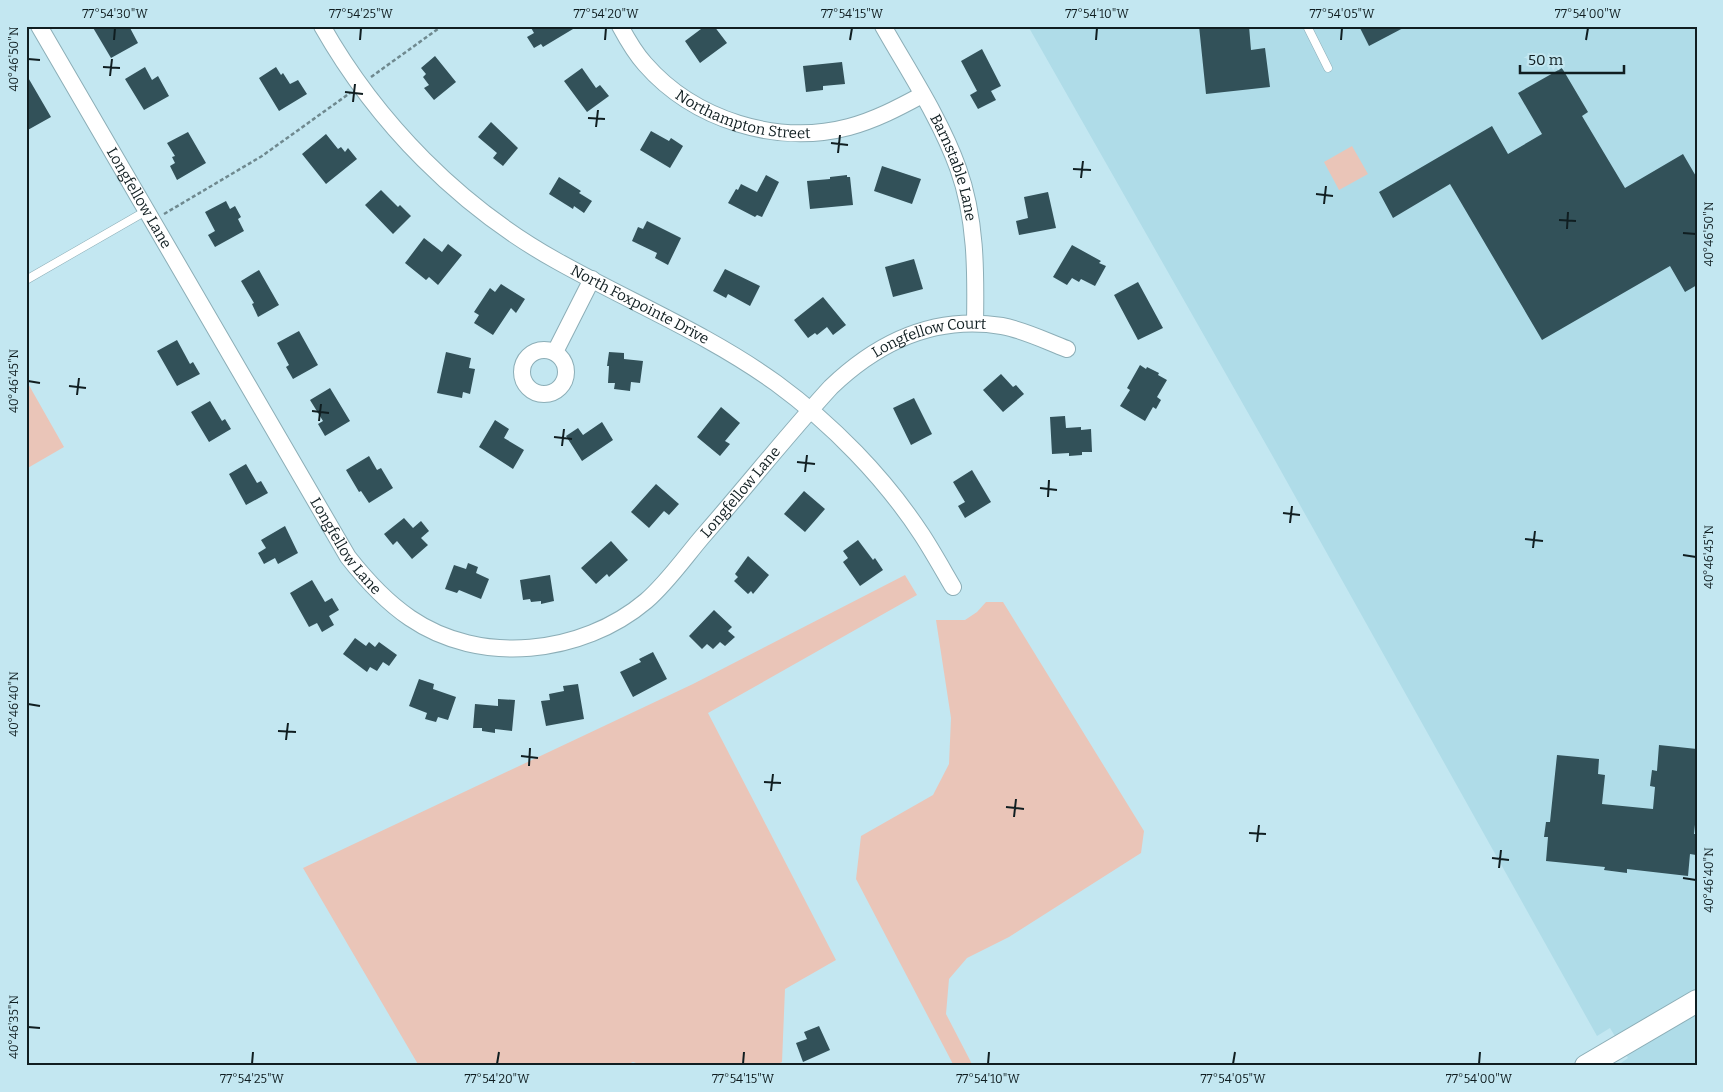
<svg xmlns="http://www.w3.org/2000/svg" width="1723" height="1092" viewBox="0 0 1723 1092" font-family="Bitter,serif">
<rect width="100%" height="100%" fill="#c3e7f1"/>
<!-- built -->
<path fill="#afdce8" d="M 1028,26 L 1697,26 L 1697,1066 L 1622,1066 L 1621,1063 L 1628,1058 L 1610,1028 L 1597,1036 L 1272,455 Z"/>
<!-- green -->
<path fill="#eac5b8" d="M 1352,146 L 1368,174 L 1339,190 L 1324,162 Z
M 26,380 L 64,447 L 26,469 Z
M 905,575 L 917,595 L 708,713 L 836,960 L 785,989 L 782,1062 L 774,1066 L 645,1066 L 633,1062 L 624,1066 L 419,1066 L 303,868 L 693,684 Z
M 986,602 L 1003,602 L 1144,831 L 1141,853 L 1009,937 L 967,958 L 949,979 L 946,1014 L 973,1066 L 954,1066 L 856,879 L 861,836 L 933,795 L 949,764 L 951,718 L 936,620 L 965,620 L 977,612 Z"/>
<!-- building -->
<path fill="#325159" d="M 92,26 L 129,26 L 138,43 L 111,58 Z
M 530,26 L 578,26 L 543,47 L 541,44 L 534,48 L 527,37 L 534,33 Z
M 705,26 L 714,26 L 727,43 L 700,63 L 685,41 Z
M 1199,26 L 1249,26 L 1251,50 L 1265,48 L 1270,87 L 1206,94 Z
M 1359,26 L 1407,26 L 1369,46 Z
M 982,49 L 1001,86 L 991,91 L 996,100 L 978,109 L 970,95 L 977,91 L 961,61 Z
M 435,56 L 456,82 L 434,100 L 424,88 L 429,85 L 423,77 L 426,74 L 421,68 Z
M 842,62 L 845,84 L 823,86 L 823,90 L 806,92 L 803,66 Z
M 145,67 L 152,80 L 158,76 L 169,96 L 144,110 L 125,79 Z
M 276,67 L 281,75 L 283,73 L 290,84 L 298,80 L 307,94 L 279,111 L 259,78 Z
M 582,68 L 596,88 L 600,85 L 609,96 L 587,112 L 564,81 Z
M 1562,68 L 1588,112 L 1582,116 L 1625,188 L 1683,154 L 1697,178 L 1697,285 L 1685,292 L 1670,266 L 1542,340 L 1450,184 L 1393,218 L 1379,192 L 1492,126 L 1508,154 L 1542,134 L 1518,93 Z
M 26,74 L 51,117 L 26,131 Z
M 491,122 L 518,148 L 503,166 L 493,158 L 497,153 L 478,137 Z
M 651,131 L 669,141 L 671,138 L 683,146 L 670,168 L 640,150 Z
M 188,132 L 206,163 L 177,180 L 170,166 L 175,163 L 172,157 L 175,156 L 167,143 Z
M 326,134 L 338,149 L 341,147 L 345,152 L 348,148 L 357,159 L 326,184 L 302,154 Z
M 882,166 L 921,179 L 912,204 L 874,191 Z
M 766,175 L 779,182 L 762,217 L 757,215 L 755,217 L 728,203 L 736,189 L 738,190 L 741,184 L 757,192 Z
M 847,175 L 847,177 L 850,177 L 853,205 L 810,209 L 807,181 L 830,179 L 830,177 Z
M 559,177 L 581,191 L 579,193 L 592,201 L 584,213 L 574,206 L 573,209 L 549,194 Z
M 381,190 L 398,207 L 400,205 L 411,216 L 393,234 L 365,205 Z
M 1048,192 L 1056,228 L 1019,235 L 1016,221 L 1028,218 L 1024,197 Z
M 226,201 L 230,209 L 235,206 L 241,217 L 238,219 L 244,231 L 215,247 L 208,235 L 215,231 L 205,212 Z
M 647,221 L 681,238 L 668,265 L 655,258 L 657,253 L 632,241 L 638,227 L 643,229 Z
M 424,238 L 442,252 L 448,244 L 462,255 L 438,285 L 429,277 L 426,280 L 405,263 Z
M 1072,245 L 1101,261 L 1099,263 L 1106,266 L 1095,286 L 1081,279 L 1079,282 L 1072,278 L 1067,285 L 1053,277 Z
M 914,259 L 923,289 L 893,297 L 885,267 Z
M 725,269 L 760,286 L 750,306 L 728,294 L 726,298 L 713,291 Z
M 259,270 L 279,305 L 258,317 L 252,304 L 254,303 L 241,281 Z
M 1138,282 L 1163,328 L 1138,340 L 1114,295 Z
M 501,284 L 525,299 L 516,313 L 511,308 L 493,335 L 474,323 L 479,315 L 474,312 L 490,288 L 495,292 Z
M 823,297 L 846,325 L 833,335 L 827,327 L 817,335 L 815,333 L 808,338 L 794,320 Z
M 299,331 L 318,365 L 293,379 L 286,367 L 289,365 L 277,343 Z
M 177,340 L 190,364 L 193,362 L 200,374 L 177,386 L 157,351 Z
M 446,352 L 471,358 L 469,368 L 475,369 L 470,394 L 463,392 L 462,398 L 437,393 Z
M 609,352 L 624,353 L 624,359 L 643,361 L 640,383 L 631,382 L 630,391 L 614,389 L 615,383 L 608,383 L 609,366 L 607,366 Z
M 1140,365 L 1146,369 L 1147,367 L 1159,373 L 1158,375 L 1167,380 L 1157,397 L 1161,400 L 1156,409 L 1153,407 L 1145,421 L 1120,406 L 1130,390 L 1127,388 Z
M 1001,374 L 1013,387 L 1016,385 L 1024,394 L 1003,412 L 983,390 Z
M 330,388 L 350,421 L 325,436 L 318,424 L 323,421 L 310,400 Z
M 914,398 L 932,434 L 911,445 L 893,408 Z
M 210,401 L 222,421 L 225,419 L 231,429 L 209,442 L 191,412 Z
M 721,407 L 740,423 L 725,441 L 730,444 L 720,456 L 697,437 Z
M 1065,416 L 1066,428 L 1081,427 L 1081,430 L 1091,429 L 1092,452 L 1082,452 L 1082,455 L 1069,456 L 1069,453 L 1052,454 L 1050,417 Z
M 495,420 L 509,429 L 504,438 L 524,450 L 513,469 L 479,447 Z
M 602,422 L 613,440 L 582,461 L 566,436 L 578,428 L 583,435 Z
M 369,456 L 377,470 L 381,468 L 393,488 L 369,503 L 361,491 L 359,492 L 346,470 Z
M 246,464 L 257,483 L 261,481 L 268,493 L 246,505 L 229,474 Z
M 972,470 L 991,502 L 965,518 L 958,506 L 965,502 L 953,482 Z
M 656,484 L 679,504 L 669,515 L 664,511 L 649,528 L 631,512 Z
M 804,491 L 825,509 L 805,532 L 784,514 Z
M 404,518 L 413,528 L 421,521 L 429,531 L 421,538 L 428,545 L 412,559 L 397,541 L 393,545 L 384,534 Z
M 285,526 L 298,553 L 278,564 L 275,558 L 264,564 L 258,553 L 266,548 L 261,540 Z
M 858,540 L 873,560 L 875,558 L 883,570 L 860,586 L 843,562 L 848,558 L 843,551 Z
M 611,541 L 628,560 L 609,577 L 607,574 L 596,584 L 581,568 Z
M 748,556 L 769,575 L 753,594 L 751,591 L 748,594 L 734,581 L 738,577 L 735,574 Z
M 468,563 L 478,567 L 476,573 L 489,579 L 481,599 L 459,590 L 457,593 L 445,589 L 454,565 L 466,569 Z
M 550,575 L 554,601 L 541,604 L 541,601 L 531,602 L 530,599 L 523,600 L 520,580 Z
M 312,580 L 325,602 L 332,598 L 339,610 L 329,616 L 334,625 L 322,632 L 317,623 L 309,627 L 290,593 Z
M 714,610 L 732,627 L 728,631 L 735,637 L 725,646 L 720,642 L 713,649 L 707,644 L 702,649 L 689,636 Z
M 355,638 L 366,646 L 369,642 L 375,647 L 379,642 L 397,655 L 389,666 L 383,662 L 377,671 L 370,667 L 367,672 L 343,654 Z
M 653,652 L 667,679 L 633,697 L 620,672 L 641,662 L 639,659 Z
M 419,679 L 434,684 L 433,689 L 456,697 L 448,720 L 438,717 L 436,722 L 425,719 L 427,713 L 409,706 Z
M 578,684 L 584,719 L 546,726 L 541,701 L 550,700 L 549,694 L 564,691 L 563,686 Z
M 498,699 L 515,700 L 512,731 L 495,729 L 495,733 L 482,731 L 482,728 L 473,728 L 475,704 L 498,706 Z
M 1659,745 L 1697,749 L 1697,806 L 1694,834 L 1697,834 L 1697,848 L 1696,855 L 1690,854 L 1688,876 L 1627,869 L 1627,873 L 1604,870 L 1605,867 L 1546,861 L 1548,837 L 1544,837 L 1546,822 L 1550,822 L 1557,755 L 1599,759 L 1598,774 L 1605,775 L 1602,804 L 1653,809 L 1655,787 L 1650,786 L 1652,770 L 1657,771 Z
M 819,1026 L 830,1050 L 803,1062 L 796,1043 L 807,1039 L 804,1032 Z"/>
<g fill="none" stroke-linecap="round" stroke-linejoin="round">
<!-- lane casing -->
<g stroke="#8caeb7" stroke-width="9">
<path id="lane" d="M 1307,26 L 1328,68
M 26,280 L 146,211"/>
</g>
<!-- street casing -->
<g stroke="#8caeb7" stroke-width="18">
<g id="street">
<path id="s1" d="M 39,26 L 348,557 C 366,580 385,601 410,618 C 480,666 582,655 646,601 C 667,583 685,557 703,536 C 746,487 787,435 831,387 C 878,342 935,315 1002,326 C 1024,330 1046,341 1067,349"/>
<path id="s2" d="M 322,26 C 377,123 460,207 557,261 C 630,302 708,334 776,383 C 832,424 884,477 922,535 C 933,552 943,570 953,587"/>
<path id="s3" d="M 620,26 C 627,39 635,53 645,64 C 694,120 777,146 849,127 C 875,120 898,108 922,95"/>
<path id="s4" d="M 883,26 C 909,72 940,118 958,168 C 976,218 976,271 975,323"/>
<circle cx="544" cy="372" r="22"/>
<path d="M 555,352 L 592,279"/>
</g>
</g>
<!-- secondary casing -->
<g stroke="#8caeb7" stroke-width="24">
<path id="secondary" d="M 1586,1066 L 1697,1001"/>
</g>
<!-- path -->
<path stroke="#6f898f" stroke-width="2.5" stroke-dasharray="4 2.5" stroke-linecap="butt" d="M 371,77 L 442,26
M 164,214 L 262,156 L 350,93"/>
<!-- lane -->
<use href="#lane" stroke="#fff" stroke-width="8"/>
<!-- street -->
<use href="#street" stroke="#fff" stroke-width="16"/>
<!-- secondary -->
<use href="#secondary" stroke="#fff" stroke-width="22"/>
</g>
<!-- ticks -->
<path fill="none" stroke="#101e21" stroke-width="2" d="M 114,40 L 115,28M 360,40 L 361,28M 605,40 L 606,28M 850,40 L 852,28M 1096,40 L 1097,28M 1341,40 L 1342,28M 1586,40 L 1588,28M 28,59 L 40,60M 103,67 L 120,68M 110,76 L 112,59M 345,92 L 363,94M 353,102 L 355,84M 588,118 L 605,119M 596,127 L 598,110M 831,143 L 848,145M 838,153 L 840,135M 1073,169 L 1091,170M 1081,178 L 1083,161M 1316,194 L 1333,196M 1324,204 L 1326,186M 1559,220 L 1576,221M 1567,229 L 1568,212M 1683,233 L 1696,234M 28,381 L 40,383M 69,386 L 86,388M 77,395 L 79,378M 312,411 L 329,413M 319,421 L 321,404M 554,437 L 572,439M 562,446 L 564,429M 797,462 L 815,464M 805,472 L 807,455M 1040,488 L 1057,490M 1048,497 L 1049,480M 1283,513 L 1300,515M 1290,523 L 1292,506M 1525,539 L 1543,541M 1533,548 L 1535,531M 1683,555 L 1696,557M 28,704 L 40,706M 278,731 L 296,732M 286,740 L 288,723M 521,756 L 538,758M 529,766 L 530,748M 764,782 L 781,783M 771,791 L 773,774M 1006,807 L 1024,809M 1014,817 L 1016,799M 1249,833 L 1266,834M 1257,842 L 1259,825M 1492,858 L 1509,860M 1499,868 L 1501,850M 1683,878 L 1696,880M 28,1027 L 40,1028M 252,1064 L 253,1052M 497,1064 L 499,1052M 743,1064 L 744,1052M 988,1064 L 989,1052M 1233,1064 L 1235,1052M 1479,1064 L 1480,1052"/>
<g text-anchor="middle" stroke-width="5" stroke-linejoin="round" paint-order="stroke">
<!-- street labels -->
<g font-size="15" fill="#101e21" stroke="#c3e7f1">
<text dy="5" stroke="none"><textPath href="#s3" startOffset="160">Northampton Street</textPath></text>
<text dy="5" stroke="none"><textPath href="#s4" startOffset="159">Barnstable Lane</textPath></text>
<text dy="5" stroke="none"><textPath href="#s1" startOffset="199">Longfellow Lane</textPath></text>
<text dy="5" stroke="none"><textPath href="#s2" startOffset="430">North Foxpointe Drive</textPath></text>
<text dy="5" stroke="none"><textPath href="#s1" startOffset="1351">Longfellow Court</textPath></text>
<text dy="5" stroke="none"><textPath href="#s1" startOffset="1099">Longfellow Lane</textPath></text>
<text dy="5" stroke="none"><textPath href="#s1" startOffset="604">Longfellow Lane</textPath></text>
</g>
</g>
<!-- border -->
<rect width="1723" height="1092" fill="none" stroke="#c3e7f1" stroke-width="55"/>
<!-- scale -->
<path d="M1520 65v8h104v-8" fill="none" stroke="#101e21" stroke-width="2.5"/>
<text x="1528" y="65" font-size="15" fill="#101e21" stroke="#c3e7f1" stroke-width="4" paint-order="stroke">50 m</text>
<rect x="28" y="28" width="1668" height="1036" fill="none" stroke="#101e21" stroke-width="2"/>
<g font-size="12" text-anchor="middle" fill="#101e21">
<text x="115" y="18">77°54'30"W</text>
<text x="361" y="18">77°54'25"W</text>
<text x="606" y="18">77°54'20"W</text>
<text x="852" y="18">77°54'15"W</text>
<text x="1097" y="18">77°54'10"W</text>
<text x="1342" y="18">77°54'05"W</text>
<text x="1588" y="18">77°54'00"W</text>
<text transform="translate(14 59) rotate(-90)" y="4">40°46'50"N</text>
<text transform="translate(1709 234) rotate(-90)" y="4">40°46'50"N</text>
<text transform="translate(14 381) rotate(-90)" y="4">40°46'45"N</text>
<text transform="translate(1709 557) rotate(-90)" y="4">40°46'45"N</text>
<text transform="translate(14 704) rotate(-90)" y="4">40°46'40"N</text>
<text transform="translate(1709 880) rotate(-90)" y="4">40°46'40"N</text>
<text transform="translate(14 1027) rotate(-90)" y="4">40°46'35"N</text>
<text x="252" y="1083">77°54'25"W</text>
<text x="497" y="1083">77°54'20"W</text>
<text x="743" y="1083">77°54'15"W</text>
<text x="988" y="1083">77°54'10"W</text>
<text x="1233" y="1083">77°54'05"W</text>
<text x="1479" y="1083">77°54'00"W</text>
</g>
</svg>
